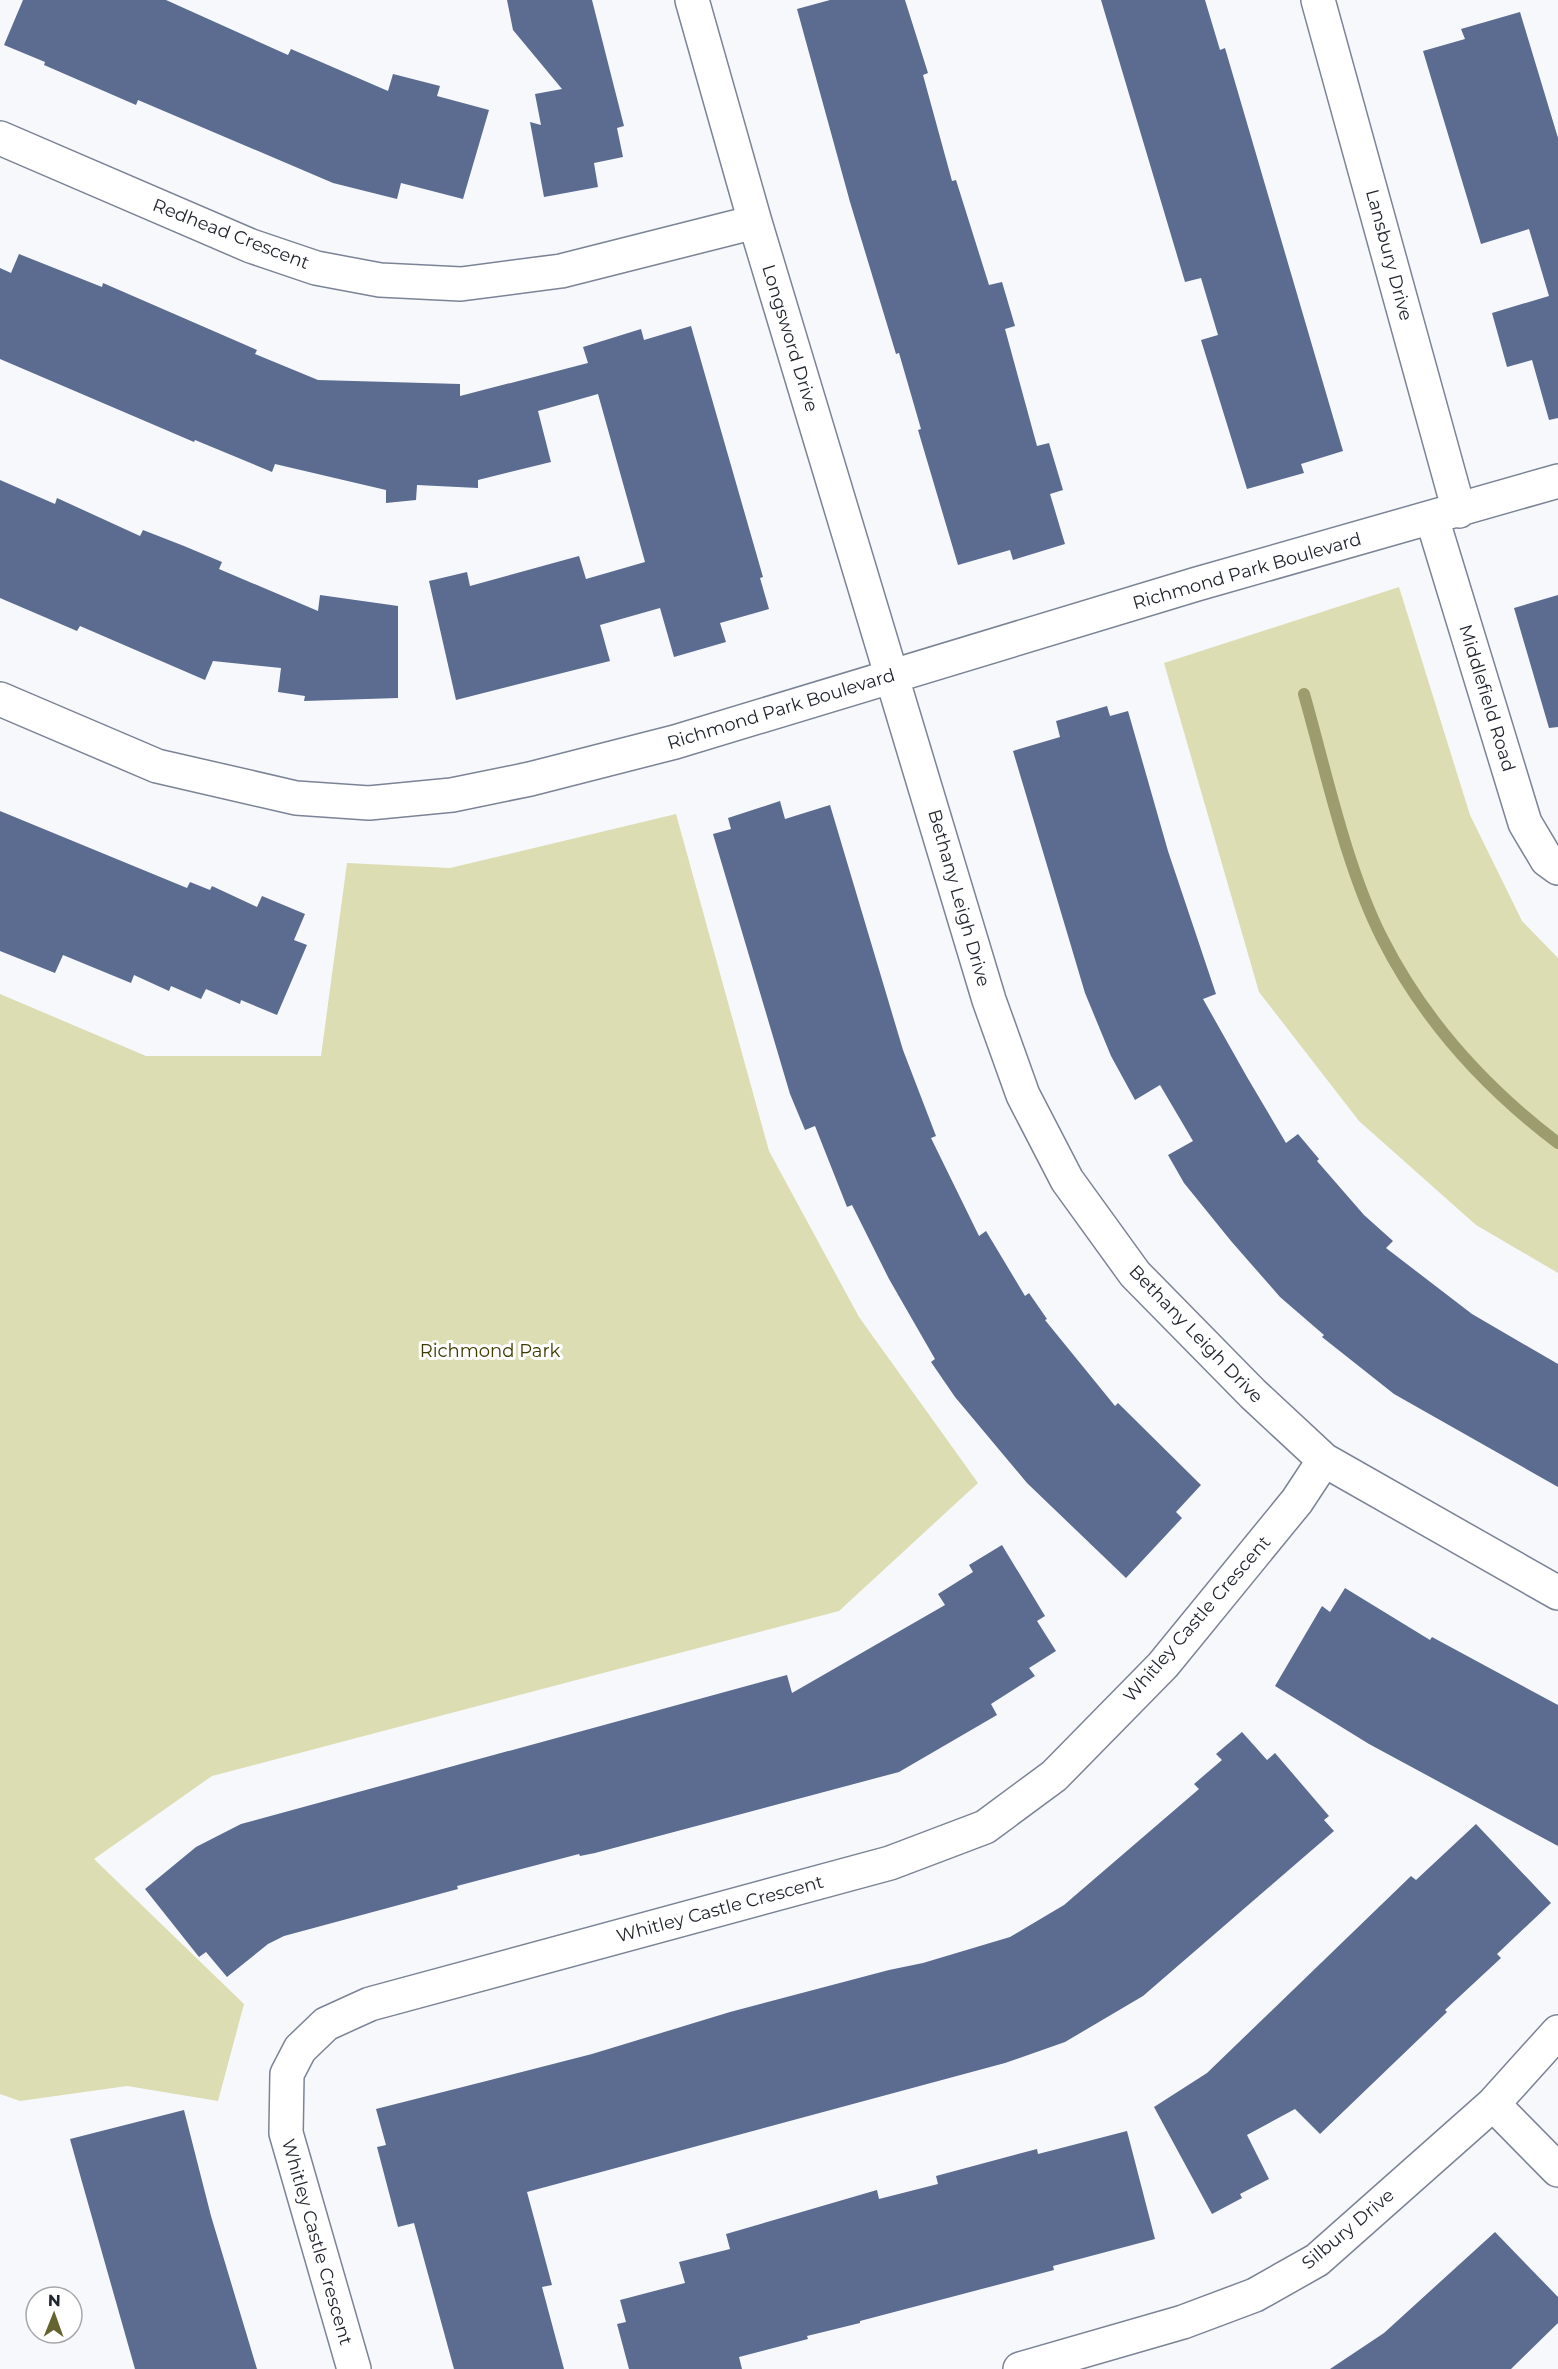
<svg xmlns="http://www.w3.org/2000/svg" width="1558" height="2369" viewBox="0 0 1558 2369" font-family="Montserrat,sans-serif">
<rect width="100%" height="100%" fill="#f6f8fc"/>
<!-- green -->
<path fill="#ddddb3" d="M 1399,587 L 1470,815 L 1522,921 L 1558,958 L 1558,1273 L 1476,1225 L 1359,1121 L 1259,992 L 1164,663 Z
M 676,814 L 769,1151 L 859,1317 L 978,1483 L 839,1611 L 212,1776 L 94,1859 L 244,2004 L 218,2101 L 127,2086 L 20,2101 L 0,2094 L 0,994 L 146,1056 L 321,1056 L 347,863 L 450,868 Z"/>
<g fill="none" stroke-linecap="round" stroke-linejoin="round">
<!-- stream -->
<path stroke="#9c9c6f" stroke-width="12" d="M 1304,694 C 1326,771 1346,867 1382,938 C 1424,1021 1484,1087 1558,1143"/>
</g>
<!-- building -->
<path fill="#5b6c90" d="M 23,0 L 166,0 L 288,55 L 291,49 L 388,91 L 393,74 L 440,86 L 437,96 L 489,110 L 463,199 L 401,183 L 397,199 L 333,183 L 138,100 L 136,105 L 44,65 L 45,62 L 4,45 Z
M 507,0 L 592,0 L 624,126 L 617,128 L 623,157 L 594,163 L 598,187 L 544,197 L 530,122 L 541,125 L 535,94 L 562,89 L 513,30 Z
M 830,0 L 905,0 L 928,73 L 923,75 L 952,181 L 956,180 L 989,285 L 1002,282 L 1015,326 L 1005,329 L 1037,446 L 1049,443 L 1063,490 L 1050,494 L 1065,544 L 1013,560 L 1010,550 L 958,565 L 918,430 L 921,429 L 899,353 L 896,354 L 850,202 L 797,9 Z
M 1101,0 L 1205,0 L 1220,50 L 1225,48 L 1343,451 L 1301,464 L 1304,473 L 1247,489 L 1201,340 L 1218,335 L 1201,278 L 1185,282 Z
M 1520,12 L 1558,138 L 1558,418 L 1549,420 L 1532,360 L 1507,367 L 1492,313 L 1549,296 L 1529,229 L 1481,244 L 1423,51 L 1465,39 L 1461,29 Z
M 19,254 L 102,287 L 103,283 L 257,350 L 255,354 L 318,380 L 460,384 L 460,396 L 588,363 L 583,347 L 641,329 L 644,340 L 691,326 L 763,577 L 760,578 L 769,609 L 720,623 L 726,642 L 674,657 L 660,608 L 600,625 L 610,661 L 456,700 L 429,581 L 467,572 L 470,586 L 579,556 L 586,579 L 645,562 L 598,394 L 538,411 L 551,462 L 478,480 L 478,488 L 417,485 L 416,500 L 386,503 L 386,490 L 275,464 L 272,472 L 195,440 L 194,442 L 0,359 L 0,268 L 11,273 Z
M 0,480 L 55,504 L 57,498 L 140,536 L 143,530 L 184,546 L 222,562 L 219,569 L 318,611 L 320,595 L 398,606 L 398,698 L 304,701 L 305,696 L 278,692 L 281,668 L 213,661 L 205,680 L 80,626 L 77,631 L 0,598 Z
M 1558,595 L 1558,727 L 1549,728 L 1514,608 Z
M 1107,706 L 1110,716 L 1128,711 L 1168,851 L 1216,994 L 1203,999 L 1247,1077 L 1286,1143 L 1298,1134 L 1319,1159 L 1317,1161 L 1364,1215 L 1393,1241 L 1386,1248 L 1472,1314 L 1558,1364 L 1558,1487 L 1394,1394 L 1322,1337 L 1324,1335 L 1280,1297 L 1231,1241 L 1184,1183 L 1168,1155 L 1193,1141 L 1160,1085 L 1135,1100 L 1111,1056 L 1085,993 L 1013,751 L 1060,737 L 1056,721 Z
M 780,801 L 785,819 L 830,805 L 903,1050 L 936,1136 L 931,1138 L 979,1236 L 986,1231 L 1025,1296 L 1029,1293 L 1047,1319 L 1045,1320 L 1115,1406 L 1118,1403 L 1201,1485 L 1176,1512 L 1182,1518 L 1126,1578 L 1027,1483 L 955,1397 L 931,1362 L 935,1359 L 889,1279 L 852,1205 L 847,1207 L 815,1126 L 805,1130 L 790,1094 L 713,834 L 731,829 L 728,818 Z
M 0,811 L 187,888 L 190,882 L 210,890 L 212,886 L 257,907 L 262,896 L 305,914 L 294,940 L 307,945 L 277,1015 L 241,1000 L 240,1004 L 206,989 L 201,999 L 171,986 L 169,991 L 134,975 L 131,983 L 63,955 L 55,973 L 0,951 Z
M 1002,1545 L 1045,1616 L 1037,1621 L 1056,1651 L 1029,1668 L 1035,1676 L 991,1704 L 997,1715 L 899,1772 L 595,1853 L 580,1856 L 579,1854 L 457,1886 L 458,1889 L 284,1936 L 268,1944 L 227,1977 L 206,1952 L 199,1957 L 145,1889 L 196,1847 L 241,1824 L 787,1675 L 792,1693 L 945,1605 L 938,1594 L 973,1572 L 969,1565 Z
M 1345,1588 L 1430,1640 L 1432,1637 L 1558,1705 L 1558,1846 L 1369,1744 L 1275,1686 L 1322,1606 L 1330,1612 Z
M 1242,1732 L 1267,1760 L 1275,1753 L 1329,1816 L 1324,1820 L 1334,1831 L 1143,1996 L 1065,2042 L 1005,2063 L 527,2192 L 552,2285 L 542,2287 L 564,2369 L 454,2369 L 414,2223 L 398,2227 L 377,2147 L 386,2145 L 376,2109 L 592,2054 L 730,2012 L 889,1970 L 923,1963 L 1010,1937 L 1064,1905 L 1199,1789 L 1194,1784 L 1222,1760 L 1216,1754 Z
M 1476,1824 L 1551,1903 L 1497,1954 L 1501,1958 L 1445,2010 L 1447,2012 L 1320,2134 L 1295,2109 L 1247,2135 L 1269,2179 L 1240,2194 L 1242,2198 L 1212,2214 L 1154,2107 L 1207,2073 L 1411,1876 L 1416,1880 Z
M 184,2110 L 211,2216 L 257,2369 L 135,2369 L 82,2182 L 70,2139 Z
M 1127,2131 L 1155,2239 L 1053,2266 L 1054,2270 L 860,2321 L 860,2323 L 807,2336 L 808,2339 L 739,2357 L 742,2369 L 629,2369 L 617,2324 L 626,2322 L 620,2300 L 685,2283 L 679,2262 L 730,2249 L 726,2234 L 877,2190 L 879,2199 L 938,2184 L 936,2176 L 1037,2149 L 1038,2154 Z
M 1495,2232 L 1558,2297 L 1558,2323 L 1511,2369 L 1330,2369 L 1384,2333 Z"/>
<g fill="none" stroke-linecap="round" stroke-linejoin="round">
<!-- minor casing -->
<g stroke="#7b8396" stroke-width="36">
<path id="minor" d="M 692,0 L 755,222 L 989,1000 L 1023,1095 L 1067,1180 L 1135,1274 L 1253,1394 L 1324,1460 L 1558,1593
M 1318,0 L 1459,511
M 0,138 L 251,246 L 316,268 L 380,280 L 461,284 L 561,271 L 755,222
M 1432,518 L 1525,823 L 1547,860 L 1558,868
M 0,699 L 157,766 L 296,798 L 369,803 L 452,795 L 530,779 L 675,742 L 1197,584 L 1558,481
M 1493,2104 L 1558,2170
M 354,2369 L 286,2133 L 287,2074 L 300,2049 L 326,2024 L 370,2004 L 890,1863 L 985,1827 L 1054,1776 L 1163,1665 L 1297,1501 L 1324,1460
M 1020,2369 L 1183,2322 L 1255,2295 L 1317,2260 L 1493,2104 L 1558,2032"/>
</g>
<!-- minor -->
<use href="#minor" stroke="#fff" stroke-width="33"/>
</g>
<g text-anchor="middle" stroke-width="6" stroke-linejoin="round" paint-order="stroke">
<!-- street labels -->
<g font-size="18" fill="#21252d" stroke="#fff">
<text transform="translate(231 234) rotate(21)" y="6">Redhead Crescent</text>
<text transform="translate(1389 255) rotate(75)" y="6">Lansbury Drive</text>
<text transform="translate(790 338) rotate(73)" y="6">Longsword Drive</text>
<text transform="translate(1247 571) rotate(-16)" y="6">Richmond Park Boulevard</text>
<text transform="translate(1487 698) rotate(73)" y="6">Middlefield Road</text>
<text transform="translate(781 709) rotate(-17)" y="6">Richmond Park Boulevard</text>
<text transform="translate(959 898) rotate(74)" y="6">Bethany Leigh Drive</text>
<text transform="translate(1196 1334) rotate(46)" y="6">Bethany Leigh Drive</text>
<text transform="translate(1197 1619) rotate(-49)" y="6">Whitley Castle Crescent</text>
<text transform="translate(720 1909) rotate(-15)" y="6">Whitley Castle Crescent</text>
<text transform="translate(1348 2229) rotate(-40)" y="6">Silbury Drive</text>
<text transform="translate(317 2242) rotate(74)" y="6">Whitley Castle Crescent</text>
</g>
<!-- park labels -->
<g font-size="18" fill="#3c3a00" stroke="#fff">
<text x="490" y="1357">Richmond Park</text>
</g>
</g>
<!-- north arrow -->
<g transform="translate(54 2315) rotate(1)"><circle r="28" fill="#ffffff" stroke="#a6a8ab" stroke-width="1.5"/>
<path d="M0-4.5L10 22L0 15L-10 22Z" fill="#656430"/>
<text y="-9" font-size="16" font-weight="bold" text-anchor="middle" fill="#21252d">N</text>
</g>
</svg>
